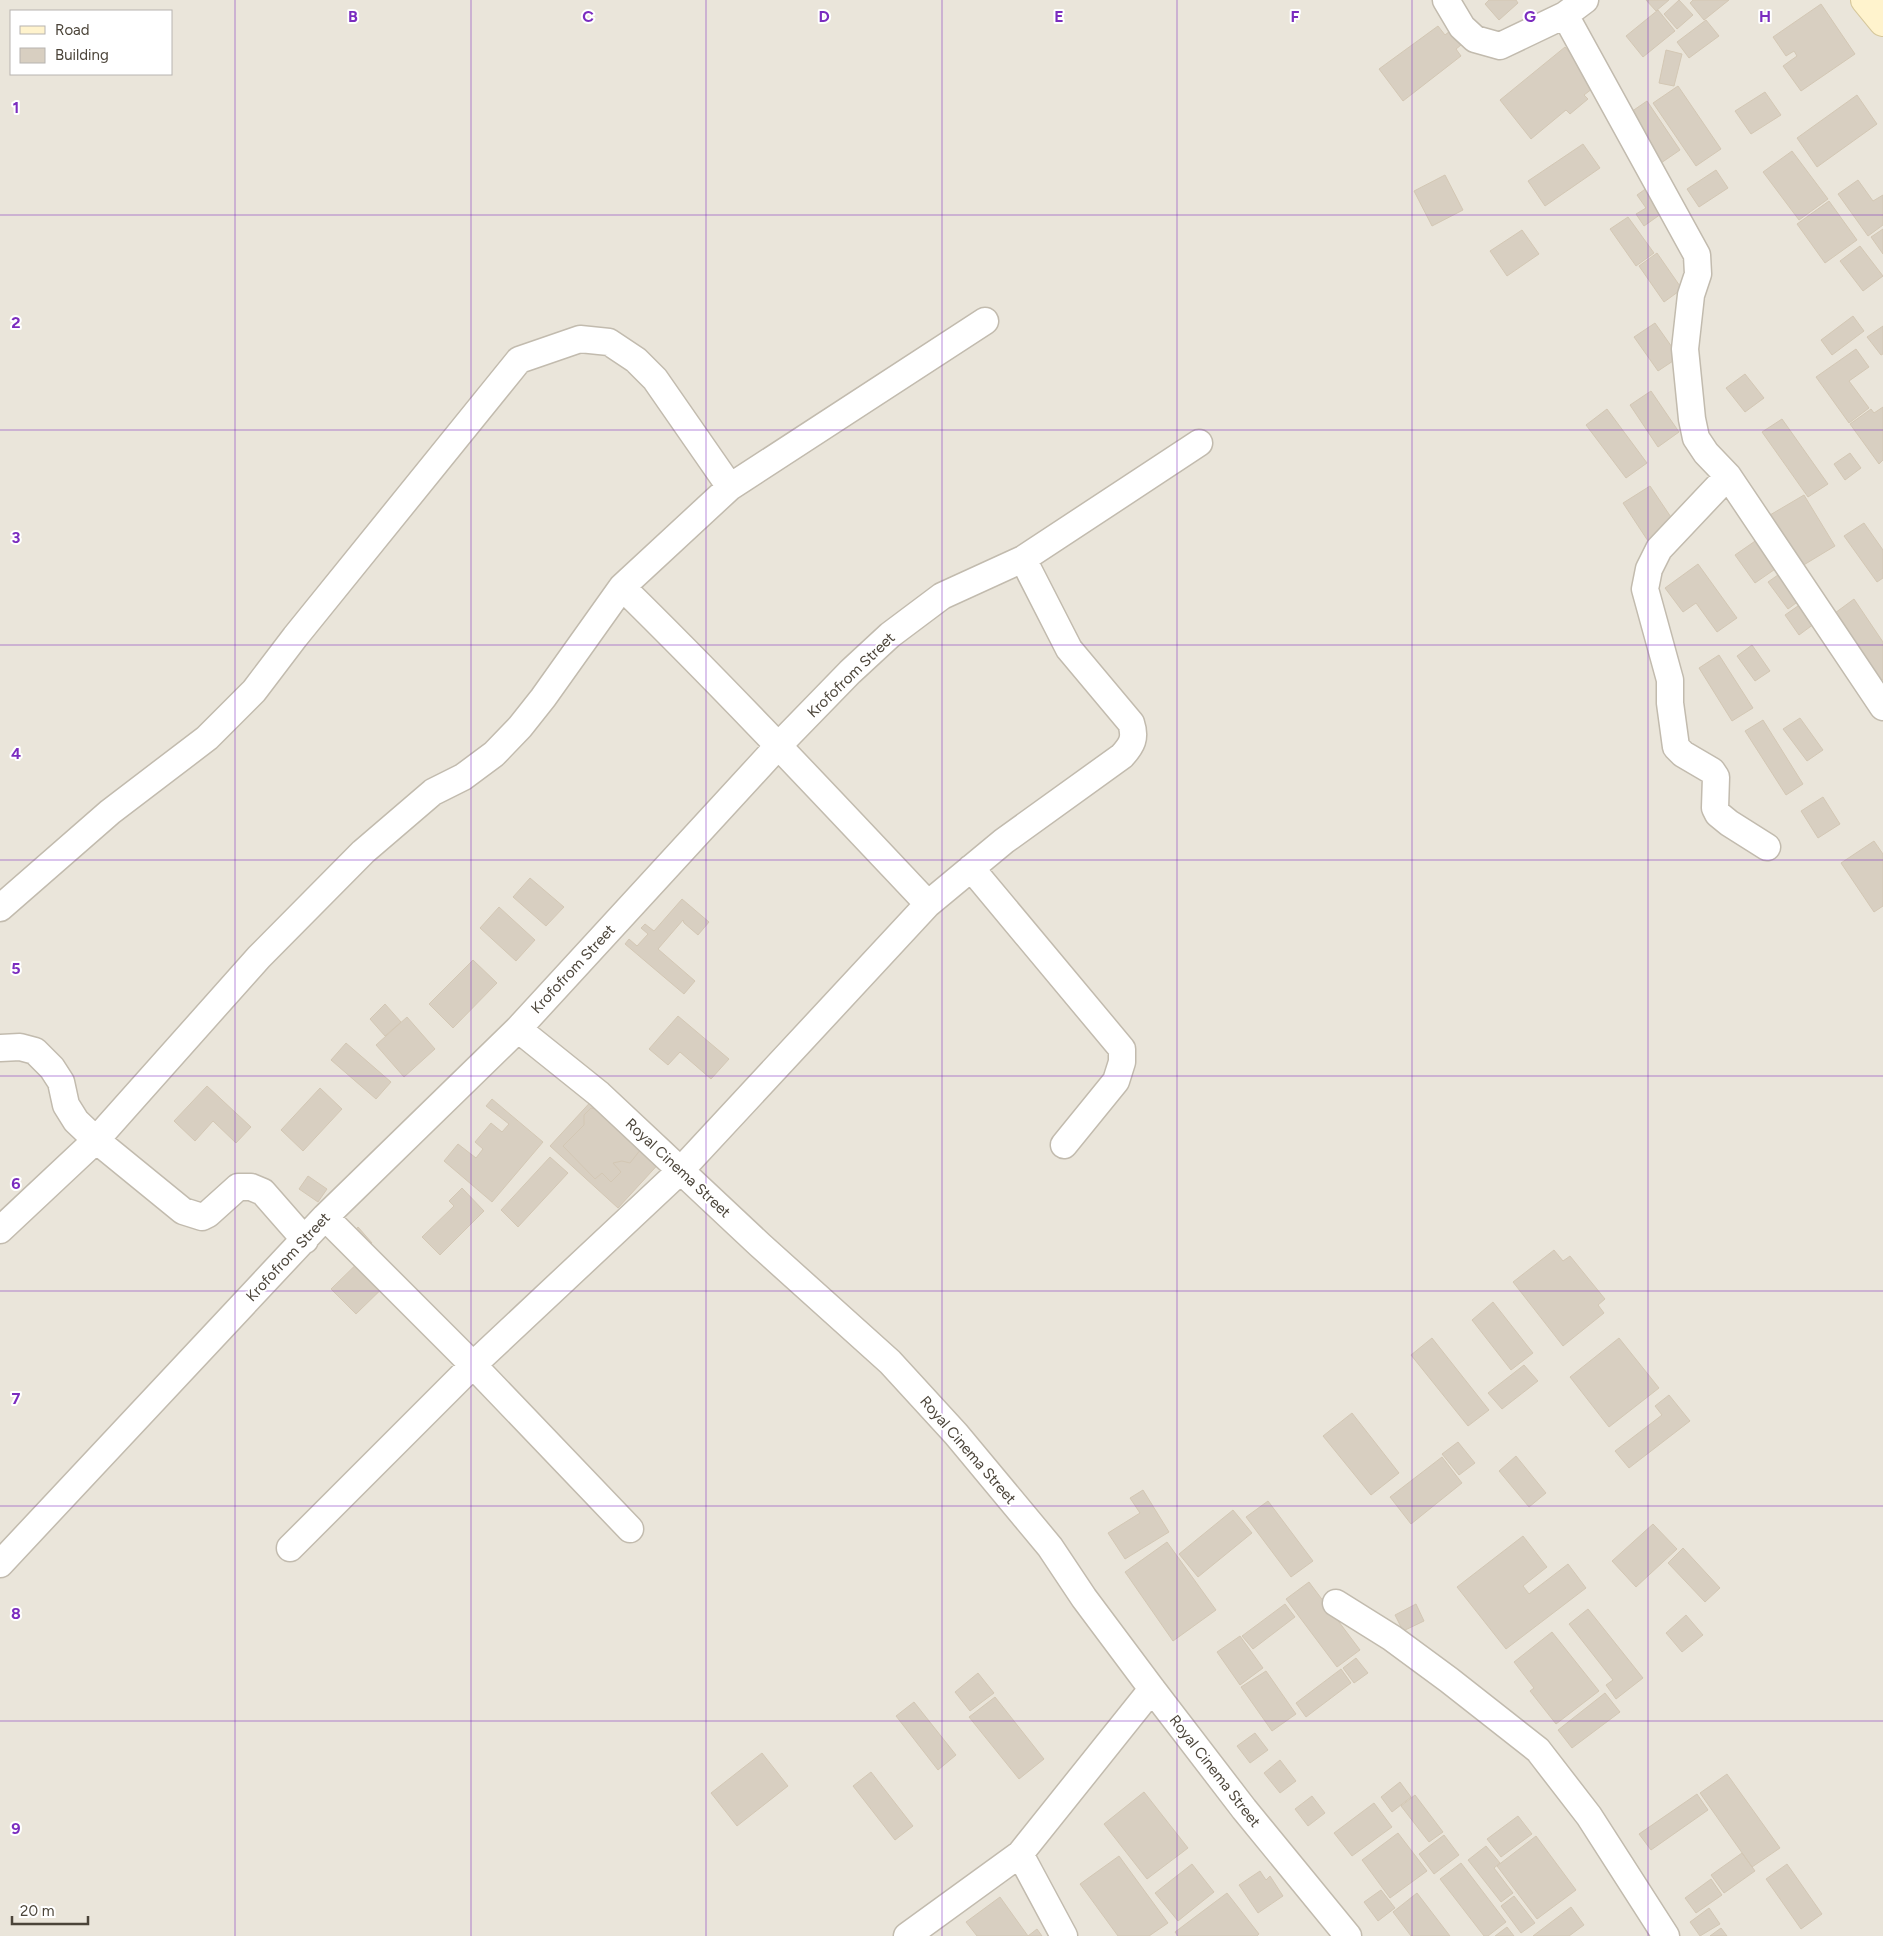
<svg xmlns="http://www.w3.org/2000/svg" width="1883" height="1936" viewBox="0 0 1883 1936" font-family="Figtree,sans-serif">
<rect width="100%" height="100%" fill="#f6f3ec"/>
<!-- residential -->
<path fill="#eae5da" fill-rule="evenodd" d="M 0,0 L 1883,0 L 1883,1936 L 0,1936 ZM 11,11 L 171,11 L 171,74 L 11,74 Z"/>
<!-- building -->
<path fill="#d8cfc1" stroke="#d3c7b4" d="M 1489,0 L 1516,0 L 1518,3 L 1499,20 L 1485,4 Z
M 1646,0 L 1669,0 L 1656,11 Z
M 1679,0 L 1693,15 L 1677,29 L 1664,14 Z
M 1693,0 L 1729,0 L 1704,20 L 1690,3 Z
M 1821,4 L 1855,54 L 1801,91 L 1783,66 L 1797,56 L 1794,51 L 1786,56 L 1773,37 Z
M 1658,10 L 1675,31 L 1643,57 L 1626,36 Z
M 1706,20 L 1719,36 L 1689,58 L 1677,42 Z
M 1438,26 L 1445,35 L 1450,31 L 1461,45 L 1456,49 L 1461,56 L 1403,101 L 1379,69 Z
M 1565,47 L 1597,85 L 1584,95 L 1588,99 L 1570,114 L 1566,110 L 1531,139 L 1500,100 Z
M 1666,50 L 1682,54 L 1674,86 L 1659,83 Z
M 1678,86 L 1721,149 L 1696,166 L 1653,103 Z
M 1765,92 L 1781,115 L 1751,134 L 1735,111 Z
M 1857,95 L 1877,124 L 1817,167 L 1797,138 Z
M 1647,101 L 1680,150 L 1661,163 L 1628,114 Z
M 1583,144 L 1600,168 L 1545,206 L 1528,181 Z
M 1792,151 L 1828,199 L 1799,220 L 1763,172 Z
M 1716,170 L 1728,188 L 1699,207 L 1687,189 Z
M 1445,175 L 1463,210 L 1432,226 L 1414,191 Z
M 1858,180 L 1873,201 L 1883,195 L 1883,225 L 1868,236 L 1838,194 Z
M 1651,185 L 1668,209 L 1644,226 L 1636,214 L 1646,208 L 1637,195 Z
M 1829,201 L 1857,240 L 1825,263 L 1797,224 Z
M 1628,217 L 1654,253 L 1636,266 L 1610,229 Z
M 1883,229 L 1883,254 L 1871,237 Z
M 1522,230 L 1539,254 L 1507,276 L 1490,251 Z
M 1860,246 L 1883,276 L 1863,291 L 1840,261 Z
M 1657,253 L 1682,289 L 1664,302 L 1639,266 Z
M 1853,316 L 1864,331 L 1832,355 L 1821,340 Z
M 1655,323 L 1679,357 L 1658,371 L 1634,337 Z
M 1883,326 L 1883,354 L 1881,355 L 1867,337 Z
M 1856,349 L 1869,367 L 1849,381 L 1869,408 L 1849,423 L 1816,377 Z
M 1745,374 L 1764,398 L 1745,412 L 1726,388 Z
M 1651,391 L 1679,432 L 1658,447 L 1630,405 Z
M 1883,407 L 1883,460 L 1879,464 L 1850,424 L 1871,409 L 1874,413 Z
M 1607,409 L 1647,463 L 1626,478 L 1586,425 Z
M 1782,419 L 1828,484 L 1808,497 L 1762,432 Z
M 1850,453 L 1861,468 L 1845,480 L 1834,464 Z
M 1650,486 L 1675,523 L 1648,541 L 1623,503 Z
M 1804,495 L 1835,546 L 1802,566 L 1770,515 Z
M 1864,523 L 1883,550 L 1883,578 L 1877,582 L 1844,536 Z
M 1761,537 L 1781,565 L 1755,583 L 1735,555 Z
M 1698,564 L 1737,618 L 1717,632 L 1696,603 L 1683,612 L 1665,588 Z
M 1785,570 L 1804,597 L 1788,609 L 1768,582 Z
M 1854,599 L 1883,642 L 1883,679 L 1881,681 L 1835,613 Z
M 1805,601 L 1818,621 L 1799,635 L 1785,615 Z
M 1752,645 L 1770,671 L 1755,681 L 1737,656 Z
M 1719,655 L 1753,708 L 1732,721 L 1699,668 Z
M 1800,718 L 1823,750 L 1807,761 L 1783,729 Z
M 1763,720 L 1803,784 L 1786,795 L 1745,731 Z
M 1823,797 L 1840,824 L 1818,838 L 1801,811 Z
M 1874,841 L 1883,854 L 1883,906 L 1874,912 L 1841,863 Z
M 530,878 L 564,907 L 546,926 L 513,897 Z
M 682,899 L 709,922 L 698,935 L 684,923 L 683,920 L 658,949 L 695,981 L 684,994 L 625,944 L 629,939 L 637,946 L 648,934 L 641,928 L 645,924 L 654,931 Z
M 499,907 L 535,940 L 516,961 L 480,928 Z
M 473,960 L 497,983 L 453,1028 L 429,1004 Z
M 385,1004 L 401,1022 L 385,1036 L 370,1019 Z
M 678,1016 L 729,1059 L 711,1079 L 680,1052 L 668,1065 L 649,1049 Z
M 407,1017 L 435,1049 L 404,1077 L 376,1045 Z
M 346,1043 L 391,1082 L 376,1099 L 331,1060 Z
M 207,1086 L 251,1127 L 236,1143 L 213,1121 L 195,1141 L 174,1121 Z
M 320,1088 L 342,1109 L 303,1151 L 281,1130 Z
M 596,1096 L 610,1104 L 621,1097 L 675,1146 L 618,1208 L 550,1146 Z
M 492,1099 L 543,1142 L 492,1202 L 444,1161 L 458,1144 L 476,1158 L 483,1149 L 475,1142 L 491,1123 L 502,1132 L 509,1124 L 486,1106 Z
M 591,1108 L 599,1110 L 641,1149 L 630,1163 L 622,1161 L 613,1163 L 621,1172 L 611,1182 L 602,1173 L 595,1179 L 563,1146 L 584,1125 L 584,1115 Z
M 550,1157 L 568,1173 L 518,1227 L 501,1210 Z
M 308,1176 L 327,1189 L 318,1202 L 299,1189 Z
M 462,1188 L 484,1211 L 440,1255 L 422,1237 L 454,1206 L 449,1201 Z
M 358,1227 L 372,1243 L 364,1250 L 350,1235 Z
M 373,1248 L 398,1273 L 356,1314 L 331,1289 Z
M 1554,1250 L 1563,1261 L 1570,1256 L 1605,1299 L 1598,1305 L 1604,1313 L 1563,1346 L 1513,1282 Z
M 1493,1302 L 1533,1353 L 1511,1370 L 1472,1320 Z
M 1432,1338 L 1489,1410 L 1468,1426 L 1411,1355 Z
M 1619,1338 L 1659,1388 L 1609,1427 L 1570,1377 Z
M 1524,1365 L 1538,1381 L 1502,1409 L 1488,1393 Z
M 1669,1395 L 1690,1421 L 1629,1468 L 1615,1451 L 1662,1415 L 1655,1406 Z
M 1352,1413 L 1399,1473 L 1371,1495 L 1323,1436 Z
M 1458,1442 L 1475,1463 L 1459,1475 L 1442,1454 Z
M 1516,1456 L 1546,1493 L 1529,1507 L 1499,1471 Z
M 1442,1457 L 1462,1483 L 1411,1524 L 1390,1497 Z
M 1143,1490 L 1169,1532 L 1125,1559 L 1108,1533 L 1140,1513 L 1130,1498 Z
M 1268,1501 L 1313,1561 L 1291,1577 L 1246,1517 Z
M 1233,1510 L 1252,1533 L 1198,1577 L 1179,1554 Z
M 1653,1524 L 1677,1549 L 1636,1587 L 1612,1561 Z
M 1523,1536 L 1547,1567 L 1523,1586 L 1529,1594 L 1568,1564 L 1586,1588 L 1506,1649 L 1457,1587 Z
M 1167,1542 L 1216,1610 L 1173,1641 L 1125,1572 Z
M 1683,1548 L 1720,1588 L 1705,1602 L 1668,1563 Z
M 1309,1582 L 1360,1650 L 1337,1667 L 1286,1599 Z
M 1285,1604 L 1295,1617 L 1253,1649 L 1242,1636 Z
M 1416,1604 L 1424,1621 L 1403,1631 L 1395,1615 Z
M 1588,1609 L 1643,1678 L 1616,1699 L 1606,1685 L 1613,1680 L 1569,1624 Z
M 1686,1615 L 1703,1635 L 1682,1652 L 1666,1633 Z
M 1552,1632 L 1599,1691 L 1556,1724 L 1530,1691 L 1534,1688 L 1514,1662 Z
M 1240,1636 L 1263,1668 L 1240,1685 L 1217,1652 Z
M 1356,1658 L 1368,1673 L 1354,1683 L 1343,1668 Z
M 1341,1669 L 1351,1683 L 1306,1717 L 1296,1703 Z
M 1266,1671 L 1296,1714 L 1272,1731 L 1241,1687 Z
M 978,1673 L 994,1693 L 970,1711 L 955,1692 Z
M 1605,1693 L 1620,1712 L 1572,1748 L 1558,1730 Z
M 995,1697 L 1044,1759 L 1019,1779 L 969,1717 Z
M 914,1702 L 956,1755 L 938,1770 L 896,1716 Z
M 1255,1733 L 1268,1750 L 1250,1763 L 1237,1746 Z
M 762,1753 L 788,1786 L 737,1826 L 711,1793 Z
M 1280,1760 L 1296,1781 L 1280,1793 L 1264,1773 Z
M 871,1772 L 913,1826 L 895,1840 L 853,1786 Z
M 1727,1774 L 1780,1848 L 1752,1867 L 1700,1793 Z
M 1400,1782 L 1411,1797 L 1392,1812 L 1381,1797 Z
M 1144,1792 L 1188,1848 L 1147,1879 L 1104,1824 Z
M 1697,1794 L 1708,1810 L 1651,1850 L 1639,1834 Z
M 1415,1795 L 1443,1832 L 1429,1842 L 1401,1806 Z
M 1312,1796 L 1325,1813 L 1308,1826 L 1295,1809 Z
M 1374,1803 L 1392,1827 L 1352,1856 L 1334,1833 Z
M 1518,1816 L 1532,1834 L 1501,1857 L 1487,1839 Z
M 1398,1833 L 1427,1871 L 1390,1898 L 1362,1860 Z
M 1444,1835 L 1459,1855 L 1434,1874 L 1419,1854 Z
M 1536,1836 L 1576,1890 L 1537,1919 L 1497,1866 Z
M 1486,1846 L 1500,1863 L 1494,1868 L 1513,1893 L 1501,1902 L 1468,1860 Z
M 1742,1853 L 1755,1871 L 1724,1893 L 1711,1875 Z
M 1119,1856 L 1168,1923 L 1149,1936 L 1118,1936 L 1080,1884 Z
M 1461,1863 L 1506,1922 L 1488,1936 L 1484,1936 L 1440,1879 Z
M 1192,1864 L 1214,1892 L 1178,1921 L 1155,1893 Z
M 1787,1864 L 1822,1914 L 1801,1929 L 1766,1879 Z
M 1260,1871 L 1266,1880 L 1270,1876 L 1283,1896 L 1258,1913 L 1239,1885 Z
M 1711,1879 L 1722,1895 L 1696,1913 L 1685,1898 Z
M 1381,1890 L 1395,1908 L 1378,1921 L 1364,1902 Z
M 1227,1893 L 1259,1934 L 1257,1936 L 1178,1936 L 1175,1932 Z
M 1417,1893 L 1450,1936 L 1411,1936 L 1393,1912 Z
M 1514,1896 L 1535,1923 L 1521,1933 L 1501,1906 Z
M 1000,1897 L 1028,1936 L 1037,1929 L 1042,1936 L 977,1936 L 966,1922 Z
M 1571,1907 L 1584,1925 L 1569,1936 L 1533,1936 Z
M 1709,1908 L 1720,1924 L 1700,1936 L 1690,1922 Z
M 1507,1927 L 1514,1936 L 1495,1936 Z
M 1721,1928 L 1727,1936 L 1710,1936 Z"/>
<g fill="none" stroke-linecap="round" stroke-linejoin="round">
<!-- street casing -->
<g stroke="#c2bbae" stroke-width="29">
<path id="street" d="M 1446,0 L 1462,27 L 1475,39 L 1500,46 L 1565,15 L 1585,0
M 1565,15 L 1697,255 L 1698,274 L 1691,295 L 1685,349 L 1692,419 L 1696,438 L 1706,453 L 1728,476 L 1883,707
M 1728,476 L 1659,549 L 1649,569 L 1645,589 L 1670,680 L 1670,703 L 1676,747 L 1683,754 L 1712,771 L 1716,777 L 1715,808 L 1718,814 L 1729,823 L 1767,847
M 622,587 C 727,690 827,797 928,904
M 971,868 L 1122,1049 L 1122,1062 L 1116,1081 L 1064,1145
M 0,908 L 110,812 L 207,738 L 254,691 L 295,637 L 519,360 L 580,339 L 609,342 L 636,360 L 655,379 L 730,487
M 518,1029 L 599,1094 L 760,1245 L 890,1362 L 956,1434 L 1050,1547 L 1084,1598 L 1152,1689 L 1244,1809 L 1348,1936
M 0,1048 L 20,1047 L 35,1051 L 52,1068 L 61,1082 L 66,1105 L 76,1121 L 96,1140 L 183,1211 L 202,1217 L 208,1214 L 238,1187 L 251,1187 L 263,1192 L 305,1240
M 325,1217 L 473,1365 L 630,1529
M 0,1230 L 96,1140 L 259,957 L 363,852 L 433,792 L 463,777 L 494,754 L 520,727 L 543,698 L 622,587 L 730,487 L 985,321
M 290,1548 L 473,1365 L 680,1171 L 928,904 L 1004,841 L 1122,756 C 1132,745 1136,738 1131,723 L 1069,649 L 1023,559
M 0,1564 L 325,1217 L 518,1029 L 779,745 L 850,672 L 890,635 L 942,596 L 1023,559 L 1199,443
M 1336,1603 L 1392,1638 L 1449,1680 L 1538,1750 L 1589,1816 L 1666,1936
M 1020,1854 L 1064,1936
M 907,1936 L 1020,1854 L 1152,1689"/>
</g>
<!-- secondary casing -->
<g stroke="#d6c79b" stroke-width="30">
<path id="secondary" d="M 1865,0 L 1883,22"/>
</g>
<!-- street -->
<use href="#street" stroke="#fff" stroke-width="26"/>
<!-- secondary -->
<use href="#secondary" stroke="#fff3cd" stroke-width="28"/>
</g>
<!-- grid -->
<path fill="none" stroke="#7b2cbf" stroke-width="1" stroke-opacity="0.55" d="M 235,0 L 235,1936M 471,0 L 471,1936M 706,0 L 706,1936M 942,0 L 942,1936M 1177,0 L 1177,1936M 1412,0 L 1412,1936M 1648,0 L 1648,1936M 0,215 L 1883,215M 0,430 L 1883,430M 0,645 L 1883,645M 0,860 L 1883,860M 0,1076 L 1883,1076M 0,1291 L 1883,1291M 0,1506 L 1883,1506M 0,1721 L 1883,1721"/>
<g text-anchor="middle" stroke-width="4" stroke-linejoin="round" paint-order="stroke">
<!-- street labels -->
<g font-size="15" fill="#4b4439" stroke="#fff">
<text transform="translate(851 675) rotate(-44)" y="5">Krofofrom Street</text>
<text transform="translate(573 969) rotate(-47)" y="5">Krofofrom Street</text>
<text transform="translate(678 1168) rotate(43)" y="5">Royal Cinema Street</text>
<text transform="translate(288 1257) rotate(-47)" y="5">Krofofrom Street</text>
<text transform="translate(968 1450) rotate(49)" y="5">Royal Cinema Street</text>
<text transform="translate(1215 1771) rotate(52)" y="5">Royal Cinema Street</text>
</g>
</g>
<g font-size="16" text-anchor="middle" font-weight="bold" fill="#7b2cbf" stroke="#fff" stroke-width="4" stroke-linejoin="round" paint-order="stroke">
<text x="353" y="22">B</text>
<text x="588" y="22">C</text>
<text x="824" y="22">D</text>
<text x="1059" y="22">E</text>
<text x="1295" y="22">F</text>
<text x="1530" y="22">G</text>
<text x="1765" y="22">H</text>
<text x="16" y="113">1</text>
<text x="16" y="328">2</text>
<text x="16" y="543">3</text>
<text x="16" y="759">4</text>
<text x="16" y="974">5</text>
<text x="16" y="1189">6</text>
<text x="16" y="1404">7</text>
<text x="16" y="1619">8</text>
<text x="16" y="1834">9</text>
</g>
<!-- legend -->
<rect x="10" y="10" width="162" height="65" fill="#ffffff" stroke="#b7b4b0"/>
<rect x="20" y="26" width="25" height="8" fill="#fff3cd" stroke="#b7b4b0"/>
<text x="55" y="35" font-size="15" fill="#4b4439">Road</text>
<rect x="20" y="48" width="25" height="15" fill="#d8cfc1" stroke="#b7b4b0"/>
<text x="55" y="60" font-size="15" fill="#4b4439">Building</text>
<!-- scale -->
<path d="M12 1916v8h76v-8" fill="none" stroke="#4b4439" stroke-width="2.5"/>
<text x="20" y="1916" font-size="15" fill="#4b4439" stroke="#ffffff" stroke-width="4" paint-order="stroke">20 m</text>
</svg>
